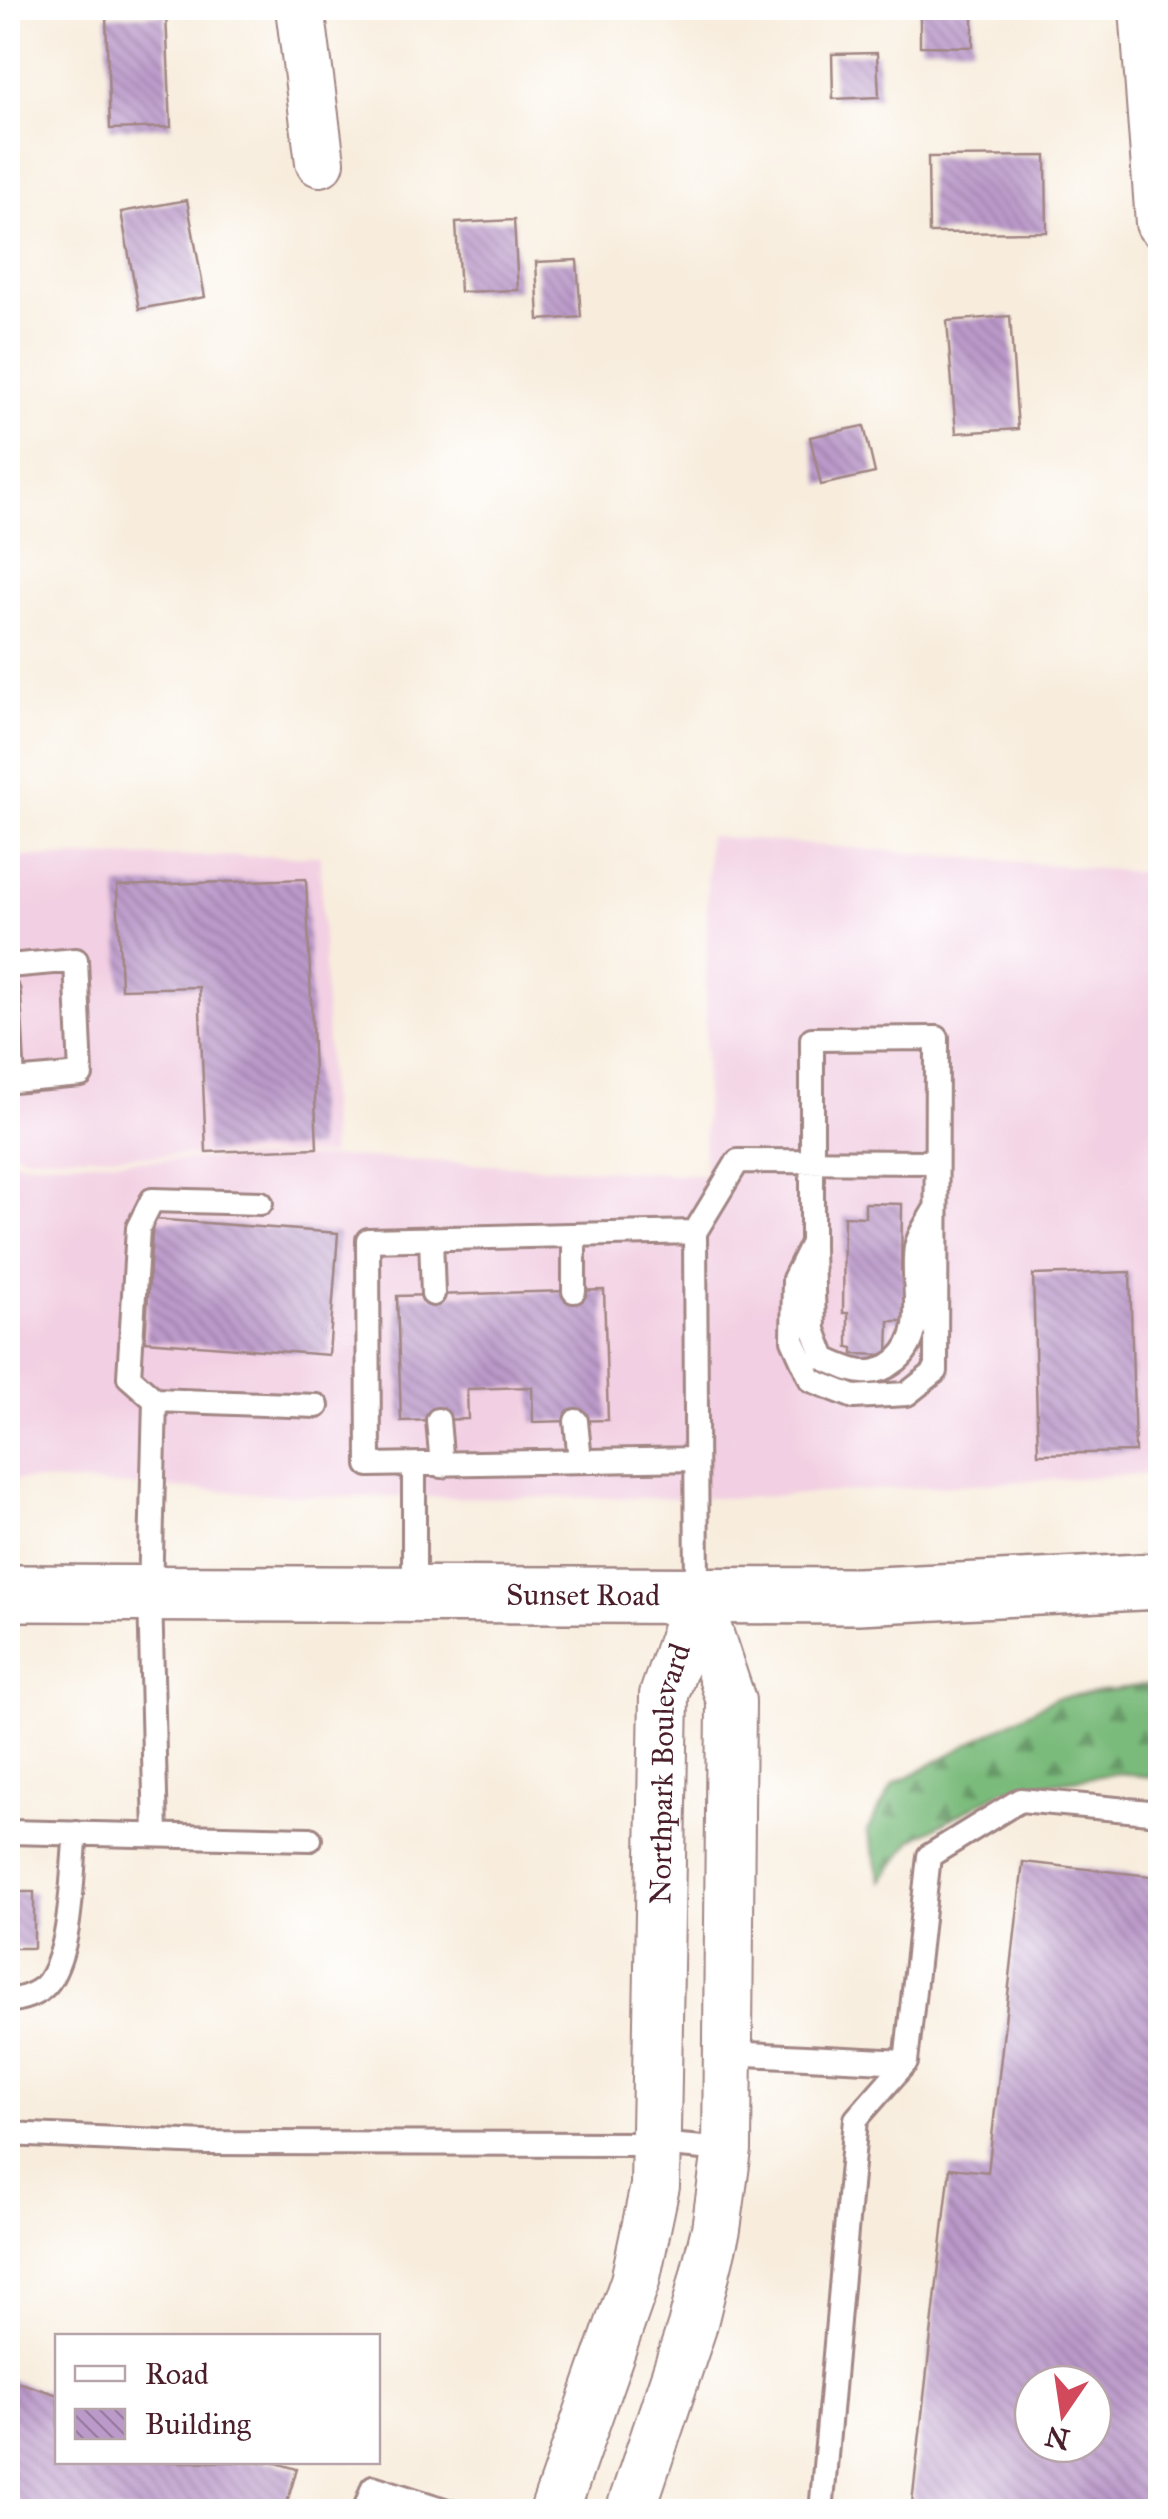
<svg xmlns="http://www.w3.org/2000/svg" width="1168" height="2519" viewBox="0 0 1168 2519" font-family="'IM FELL Great Primer',serif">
<defs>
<pattern id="forest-firs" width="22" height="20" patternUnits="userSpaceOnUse" patternTransform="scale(2.5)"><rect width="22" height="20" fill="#7abb7c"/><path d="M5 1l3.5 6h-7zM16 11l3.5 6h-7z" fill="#669766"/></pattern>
<pattern id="building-back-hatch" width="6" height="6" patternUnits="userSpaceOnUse" patternTransform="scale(2.5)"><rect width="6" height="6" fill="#bb9aca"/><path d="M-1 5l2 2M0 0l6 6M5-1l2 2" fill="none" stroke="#9a7da4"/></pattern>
</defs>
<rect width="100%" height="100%" fill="#fff"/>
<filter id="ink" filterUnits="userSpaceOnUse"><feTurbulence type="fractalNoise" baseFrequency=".01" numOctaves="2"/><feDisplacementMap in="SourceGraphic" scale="20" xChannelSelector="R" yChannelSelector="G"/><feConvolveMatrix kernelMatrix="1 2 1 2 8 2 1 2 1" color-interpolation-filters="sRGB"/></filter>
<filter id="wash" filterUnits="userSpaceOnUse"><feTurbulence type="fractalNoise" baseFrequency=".0048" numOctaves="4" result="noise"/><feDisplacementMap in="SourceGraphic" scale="40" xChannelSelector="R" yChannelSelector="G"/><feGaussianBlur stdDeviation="2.25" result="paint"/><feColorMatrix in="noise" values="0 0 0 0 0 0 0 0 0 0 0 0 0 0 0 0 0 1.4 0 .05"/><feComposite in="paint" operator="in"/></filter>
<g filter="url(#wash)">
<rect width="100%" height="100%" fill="#f8eddd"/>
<!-- built -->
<path fill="#f2cfe2" d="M 708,836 L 1160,874 L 1160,1473 L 738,1498 L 332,1497 L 8,1479 L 8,1157 L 21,1162 L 348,1157 L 704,1175 Z
M 8,854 L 15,857 L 320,856 L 331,1155 L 23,1156 L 8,1148 Z"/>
<!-- forest -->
<path fill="url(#forest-firs)" stroke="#626d54" stroke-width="2.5" d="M 1160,1683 L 1160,1778 L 1120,1773 L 1004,1790 L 912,1840 L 882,1881 L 867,1831 L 893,1785 L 1055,1698 Z"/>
<g id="blocks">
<!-- building -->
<path fill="url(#building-back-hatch)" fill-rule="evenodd" d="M 920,8 L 973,8 L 973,47 L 920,46 Z
M 166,14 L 171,127 L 110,129 L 106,16 Z
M 877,53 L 879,97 L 833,99 L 832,54 Z
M 1046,156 L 1047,232 L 929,233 L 928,157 Z
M 187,200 L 205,297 L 139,309 L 121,212 Z
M 514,220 L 518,290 L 460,292 L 456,223 Z
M 577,260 L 581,317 L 539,320 L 536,262 Z
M 1010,316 L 1018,429 L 956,433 L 947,321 Z
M 864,426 L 875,473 L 821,485 L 810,437 Z
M 306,879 L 317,1148 L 206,1152 L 199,987 L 121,989 L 117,886 Z
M 865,1203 L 902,1204 L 901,1271 L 905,1271 L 905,1321 L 889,1321 L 888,1355 L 853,1354 L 853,1348 L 848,1347 L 848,1313 L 843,1313 L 844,1216 L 865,1217 Z
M 153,1219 L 338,1233 L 329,1355 L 145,1341 Z
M 1130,1272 L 1135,1452 L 1038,1454 L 1033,1275 Z
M 604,1290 L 608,1420 L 533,1422 L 532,1387 L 467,1389 L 468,1419 L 401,1421 L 397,1296 Z
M 1023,1862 L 1160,1877 L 1160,2512 L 911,2512 L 950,2168 L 988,2172 ZM 1033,2384 L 1093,2384 L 1093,2444 L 1033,2444 Z
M 8,1892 L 34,1892 L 34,1948 L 8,1948 Z
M 8,2379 L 58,2395 L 58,2462 L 273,2462 L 297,2469 L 284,2512 L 8,2512 Z"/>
</g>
</g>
<g filter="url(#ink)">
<use href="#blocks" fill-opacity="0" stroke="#a18684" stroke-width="2.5"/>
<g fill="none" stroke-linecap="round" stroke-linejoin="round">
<!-- lane casing -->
<g stroke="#a18684" stroke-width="28">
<path id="lane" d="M 8,966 L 76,960 L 81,1075 L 13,1081 L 8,992
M 937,1038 L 936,1371 L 907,1394 L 854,1397 L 811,1380 L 793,1340 L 794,1279 L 812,1243 L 812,1039 Z
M 695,1232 L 738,1161 L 936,1162
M 574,1235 L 574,1291
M 431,1238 L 433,1294
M 812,1246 L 814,1330 L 825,1359 C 852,1371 871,1381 897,1360 C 929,1333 910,1283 916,1247 C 918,1235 928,1222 934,1211
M 155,1400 L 129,1377 L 138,1228 L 152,1200 L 261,1203
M 438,1420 L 442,1466
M 576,1421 L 580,1461
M 696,1459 L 369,1465 L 368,1240 L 695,1232 L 697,1598
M 414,1596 L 414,1466
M 8,1832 L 310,1839
M 156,1835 L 150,1594 L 155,1400 L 317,1406
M 8,2001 C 22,1999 40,1994 49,1981 C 73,1945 71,1875 76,1833
M 728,2053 L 906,2062
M 8,2134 L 206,2143 L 656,2144 L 727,2150
M 364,2512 L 373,2487 L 451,2512
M 821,2512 L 856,2119 L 906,2062 L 929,1856 L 1020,1800 L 1160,1813"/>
</g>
<!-- street casing -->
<g stroke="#a18684" stroke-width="52">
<g id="street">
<path d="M 300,8 L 320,162"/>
<path d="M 1144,8 L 1160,223"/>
<path id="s1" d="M 554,2512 L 635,2281 L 655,2186 L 664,1695 L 697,1598"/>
<path d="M 630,2512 L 692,2327 L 716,2229 L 727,2150 L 731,1701 L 697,1598"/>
</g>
</g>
<!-- secondary casing -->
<g stroke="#a18684" stroke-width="60">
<g id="secondary">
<path id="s2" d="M 8,1593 L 858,1596 L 1160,1581"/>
</g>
</g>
<!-- lane -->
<use href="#lane" stroke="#fff" stroke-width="22"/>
<!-- street -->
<use href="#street" stroke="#fff" stroke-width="48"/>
<!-- secondary -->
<use href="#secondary" stroke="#fff" stroke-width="55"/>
</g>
</g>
<g text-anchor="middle" stroke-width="9" stroke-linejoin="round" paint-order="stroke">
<!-- street labels -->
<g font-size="30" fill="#4a1f2b" stroke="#fff">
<text dy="10" stroke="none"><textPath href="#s2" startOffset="575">Sunset Road</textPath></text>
<text dy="10" stroke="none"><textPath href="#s1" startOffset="755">Northpark Boulevard</textPath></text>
</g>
</g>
<!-- margin -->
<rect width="1168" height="2519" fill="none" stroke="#fff" stroke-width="40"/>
<!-- legend -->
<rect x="55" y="2334" width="325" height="130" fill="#ffffff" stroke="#b7a5aa" stroke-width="2.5"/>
<rect x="75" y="2366" width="50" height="15" fill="#ffffff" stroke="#b7a5aa" stroke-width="2.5"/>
<text x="145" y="2384" font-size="30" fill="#4a1f2b">Road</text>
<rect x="75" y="2409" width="50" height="30" fill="url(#building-back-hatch)" stroke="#b7a5aa" stroke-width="2.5"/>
<text x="145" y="2434" font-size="30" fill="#4a1f2b">Building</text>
<!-- north arrow -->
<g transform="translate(1063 2414) rotate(193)"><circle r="48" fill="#ffffff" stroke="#b7a5aa" stroke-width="2.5"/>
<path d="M0-8L18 38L0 25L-18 38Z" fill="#d1495b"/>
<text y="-15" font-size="28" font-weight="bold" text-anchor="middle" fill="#4a1f2b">N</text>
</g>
</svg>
